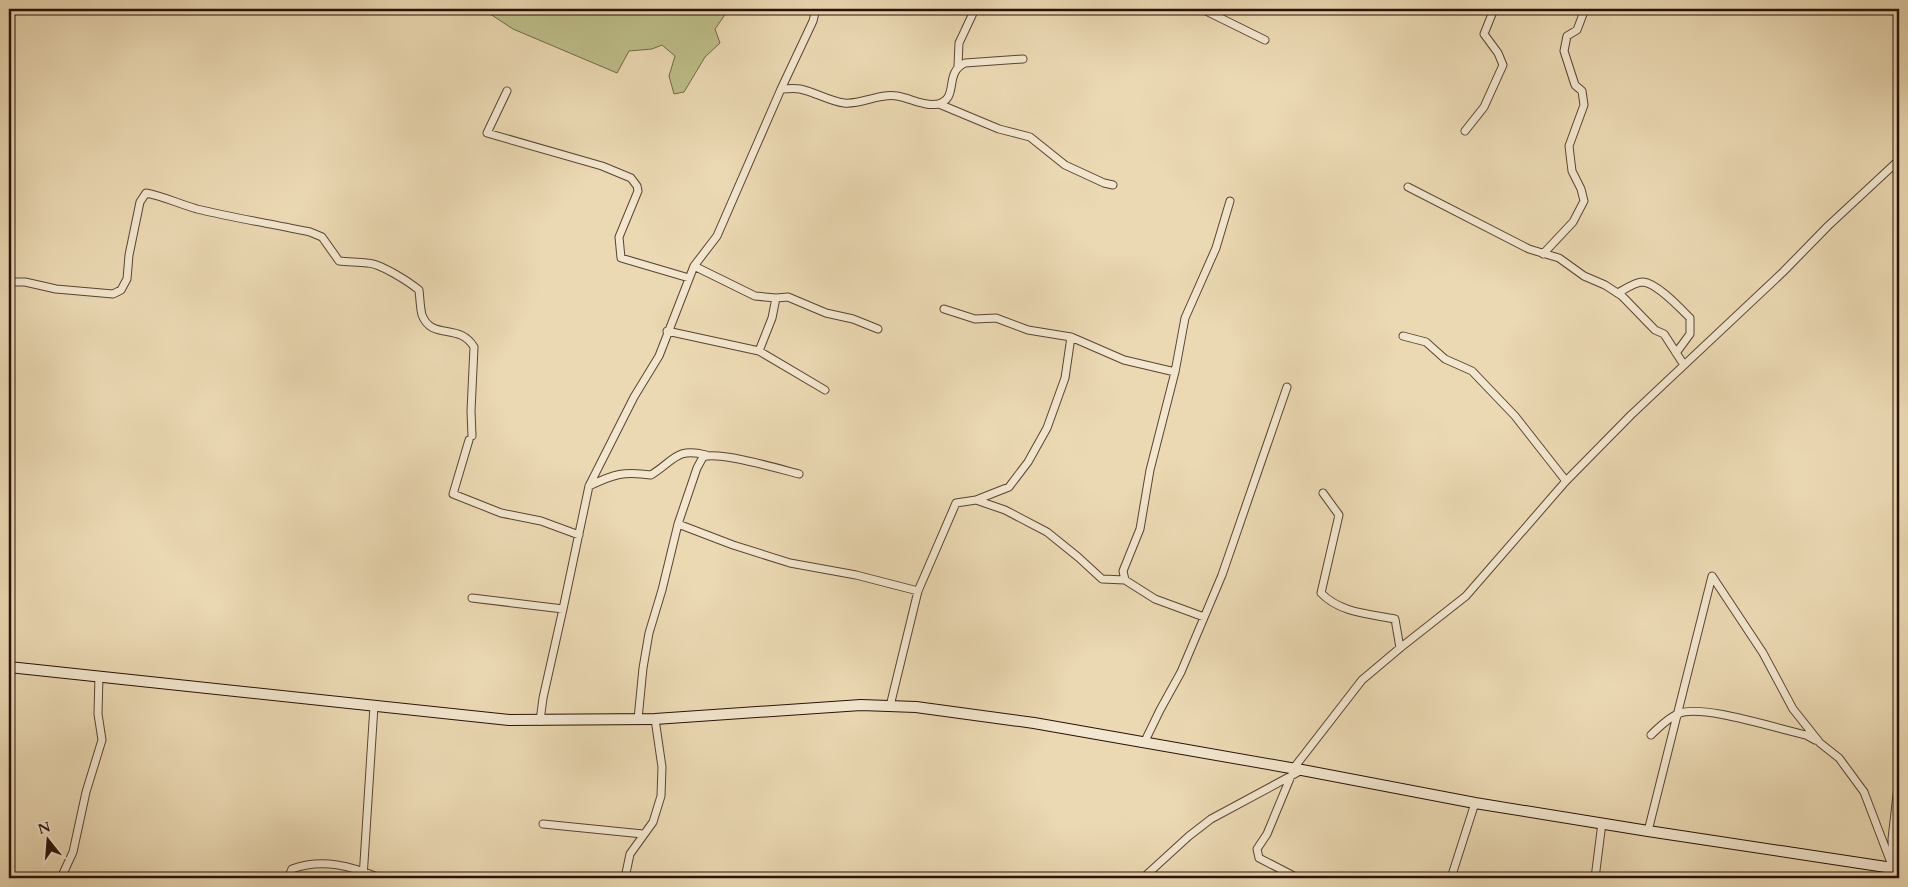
<svg xmlns="http://www.w3.org/2000/svg" width="1908" height="887" viewBox="0 0 1908 887" font-family="Cardo,serif">
<rect width="100%" height="100%" fill="#ebd9b3"/>
<filter id="stains"><feTurbulence type="fractalNoise" baseFrequency=".004" numOctaves="4"/><feColorMatrix values="0 0 0 0 .2 0 0 0 0 .09 0 0 0 0 .02 0 0 0 .5 -.17"/></filter>
<radialGradient id="worn" r=".72"><stop offset=".6" stop-color="#630" stop-opacity="0"/><stop offset="1" stop-color="#630" stop-opacity=".3"/></radialGradient>
<!-- green -->
<path fill="#bdbe89" stroke="#736848" d="M 490,9 L 534,9 L 543,13 L 546,9 L 729,9 L 715,29 L 720,43 L 705,57 L 684,92 L 674,94 L 669,76 L 675,56 L 662,45 L 652,49 L 629,51 L 617,73 L 513,29 L 487,12 Z"/>
<g fill="none" stroke-linecap="round" stroke-linejoin="round">
<!-- street casing -->
<g stroke="#5a4332" stroke-width="9">
<path id="street" d="M 1202,9 L 1265,40
M 958,66 L 959,43 L 975,9
M 781,89 L 813,21 L 816,9
M 507,91 L 487,133 L 602,166 L 631,178 L 637,186 L 638,191 L 619,237 L 621,258 L 689,278
M 939,104 L 999,129 L 1030,137 L 1065,165 L 1104,183 L 1113,185
M 1465,131 L 1484,107 L 1503,65 L 1498,53 L 1484,34 L 1494,9
M 1408,187 L 1529,249 L 1559,258 L 1584,276 L 1605,285 L 1622,296 L 1655,330 L 1664,334 L 1684,365
M 1543,254 L 1573,222 L 1584,201 L 1581,189 L 1572,171 L 1569,146 L 1584,105 L 1582,91 L 1575,85 L 1564,51 L 1567,36 L 1577,30 L 1585,9
M 694,266 L 755,296 L 776,298 L 772,318 L 759,351
M 9,282 L 25,282 L 56,289 L 113,294 L 121,290 L 127,279 L 129,255 L 140,202 L 146,193 C 163,196 179,204 197,209 C 234,218 272,224 310,232 L 322,237 L 339,261 C 348,262 357,262 367,263 C 380,263 409,282 419,290 C 420,298 420,307 422,315 C 432,341 459,322 474,347 L 471,411 L 472,436
M 1618,293 C 1625,289 1635,282 1643,282 C 1657,283 1680,308 1690,318 L 1690,334 L 1676,353
M 776,298 L 788,297 L 826,313 L 853,319 L 878,329
M 944,309 L 975,319 L 996,318 L 1028,330 L 1071,337 L 1124,360 L 1175,372
M 667,331 L 759,351 L 825,390
M 1403,336 L 1426,342 L 1445,359 L 1472,371 L 1515,416 L 1566,481
M 469,440 L 453,494 L 501,513 L 541,521 L 579,535
M 589,486 C 614,474 624,471 651,475 C 674,461 676,447 706,455
M 1323,493 L 1339,515 L 1321,593 C 1340,613 1370,614 1395,619 L 1400,648
M 976,500 L 1005,510 L 1047,532 L 1078,557 L 1102,579 L 1125,580
M 678,524 L 733,545 L 790,563 L 856,575 L 918,591
M 472,598 L 563,609
M 1204,617 L 1155,599 L 1125,580 L 1123,571 L 1140,529 L 1150,470 L 1175,372 L 1185,318 L 1216,248 L 1230,201
M 890,706 L 918,591 L 956,503 L 976,500 L 1009,487 L 1028,462 L 1047,428 L 1065,378 L 1071,337
M 638,719 L 643,668 L 649,633 L 662,590 L 678,524 L 697,468 L 703,457 C 719,451 780,469 799,474
M 540,721 L 543,698 L 563,609 L 589,486 L 634,397 L 659,356 L 694,266 L 717,236 L 781,89 C 787,89 794,88 800,89 C 815,92 829,101 844,103 C 861,105 879,93 897,96 C 910,98 925,107 938,104 C 960,98 943,73 965,63 L 1023,59
M 1651,735 C 1658,728 1668,718 1678,714 C 1700,703 1778,729 1806,735 L 1815,740
M 1144,743 L 1160,710 L 1181,672 L 1222,575 L 1287,387
M 1293,769 L 1362,680 L 1400,648 L 1466,596 L 1566,481 L 1631,415 L 1783,272 L 1828,226 L 1899,160
M 1291,776 L 1267,834 L 1257,849 L 1259,858 L 1292,875 L 1293,878
M 543,824 L 643,834
M 1648,831 L 1712,576 L 1763,653 L 1793,709 L 1820,743 L 1839,758 L 1864,792 L 1893,868 L 1892,839 L 1899,777
M 61,878 L 73,852 L 86,792 L 102,740 L 98,714 L 99,676
M 288,878 L 292,869 C 323,858 351,866 380,878
M 363,878 L 374,706
M 625,878 L 630,854 L 653,822 L 661,796 L 662,767 L 655,719
M 1143,878 L 1189,836 L 1211,819 L 1302,770
M 1451,878 L 1475,803
M 1595,878 L 1602,823"/>
</g>
<!-- secondary casing -->
<g stroke="#291107" stroke-width="12">
<path id="secondary" d="M 9,667 L 509,720 L 655,719 L 861,705 L 916,707 L 1034,723 L 1302,770 L 1475,803 L 1648,831 L 1899,869"/>
</g>
<!-- street -->
<use href="#street" stroke="#f2e6ce" stroke-width="7"/>
<!-- secondary -->
<use href="#secondary" stroke="#f2e6ce" stroke-width="10"/>
</g>
<!-- margin -->
<rect width="1908" height="887" fill="none" stroke="#ebd9b3" stroke-width="30"/>
<rect x="10" y="10" width="1888" height="867" fill="none" stroke="#291107" stroke-width="2.5"/>
<rect x="15" y="15" width="1878" height="857" fill="none" stroke="#291107"/>
<!-- north arrow -->
<g transform="translate(48 840) rotate(343)" stroke="#f2e6ce" stroke-width="4" paint-order="stroke">
<path d="M0-4L9 19L0 12L-9 19Z" fill="#291107"/>
<text y="-8" font-size="14" font-weight="bold" text-anchor="middle" fill="#291107">N</text>
</g>
<rect width="100%" height="100%" filter="url(#stains)"/>
<rect width="100%" height="100%" fill="url(#worn)"/>
</svg>
